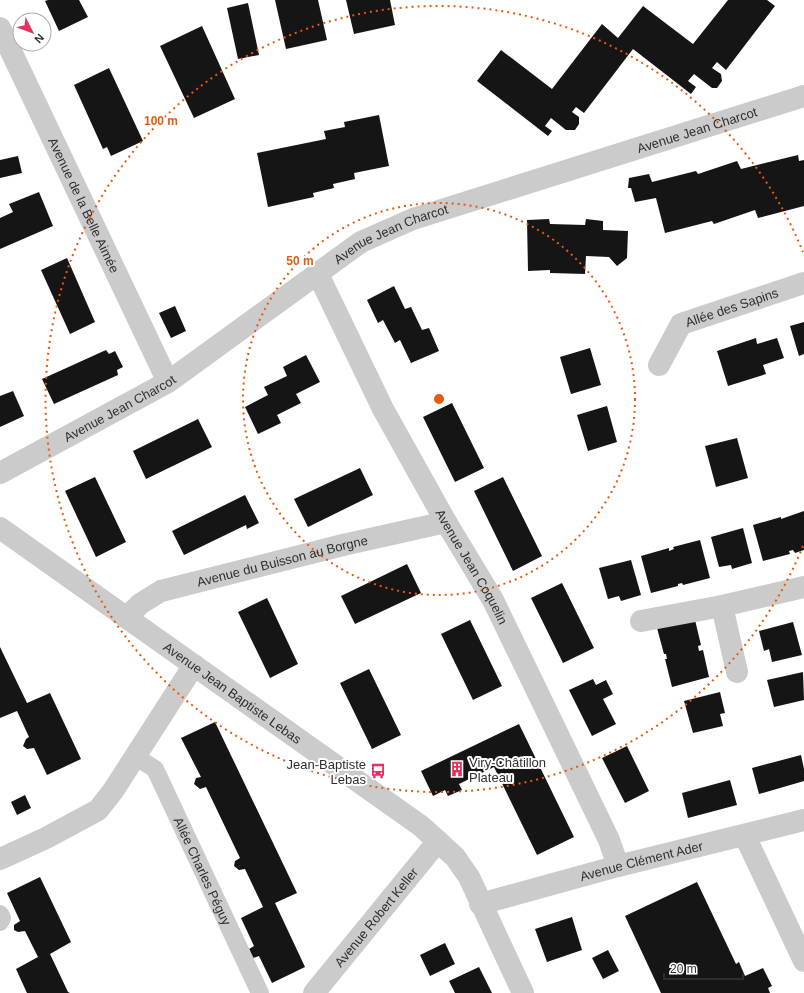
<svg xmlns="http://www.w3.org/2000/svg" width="804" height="993" viewBox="0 0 804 993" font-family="Arial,sans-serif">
<rect width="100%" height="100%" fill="#fff"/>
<!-- building -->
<path fill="#151515" d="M 48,0 L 79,0 L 88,17 L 59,31 L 45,1 Z
M 275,0 L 318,0 L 327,40 L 286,49 Z
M 346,0 L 390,0 L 395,25 L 354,34 Z
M 728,0 L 767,0 L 775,6 L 726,70 L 717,62 L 712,68 L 721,74 L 722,81 L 717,88 L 712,88 L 694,74 L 688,81 L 696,87 L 691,94 L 633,49 L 584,113 L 576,107 L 572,112 L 579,117 L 579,124 L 575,130 L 566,130 L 551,118 L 545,126 L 552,131 L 548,136 L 477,81 L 501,50 L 552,89 L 602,24 L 618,38 L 643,6 L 693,44 Z
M 248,3 L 259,55 L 238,59 L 227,8 Z
M 202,26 L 235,99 L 194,118 L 160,46 Z
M 109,68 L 143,141 L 111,156 L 107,147 L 103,149 L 74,85 Z
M 379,115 L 389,166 L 354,173 L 355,179 L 333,184 L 334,188 L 313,193 L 314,197 L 268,207 L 257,153 L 326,139 L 324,131 L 345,127 L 344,122 Z
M 798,155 L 799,161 L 804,160 L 804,206 L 758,218 L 755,210 L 714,224 L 712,221 L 665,233 L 656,198 L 635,202 L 631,188 L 628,188 L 629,178 L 649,174 L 652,182 L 696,171 L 698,174 L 737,161 L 741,169 Z
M 18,156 L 22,173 L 0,178 L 0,160 Z
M 39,192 L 53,226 L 0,249 L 0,218 L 13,212 L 9,204 Z
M 549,219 L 550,224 L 585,225 L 586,219 L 603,221 L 603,230 L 628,231 L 627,258 L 617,266 L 609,257 L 586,256 L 585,274 L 550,273 L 550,270 L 528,271 L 527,220 Z
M 67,258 L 95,322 L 70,334 L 41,270 Z
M 394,286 L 405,309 L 411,307 L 422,330 L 429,328 L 439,351 L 411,363 L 400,340 L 395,343 L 383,320 L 378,323 L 367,300 Z
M 175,306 L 186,331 L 171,338 L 159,313 Z
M 804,322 L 804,354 L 799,356 L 790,326 Z
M 756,338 L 757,344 L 777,338 L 784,358 L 763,365 L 766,374 L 728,386 L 717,351 Z
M 590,348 L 601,385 L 571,394 L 560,357 Z
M 106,350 L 109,354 L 115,351 L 123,367 L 117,370 L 118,375 L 54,404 L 42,379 Z
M 306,355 L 320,382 L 296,394 L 301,403 L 277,415 L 281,423 L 258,434 L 245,407 L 268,395 L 264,387 L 287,376 L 283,367 Z
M 13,391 L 24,416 L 0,427 L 0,396 Z
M 452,403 L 484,468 L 455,482 L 423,417 Z
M 607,406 L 617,442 L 588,451 L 577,415 Z
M 198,419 L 212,447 L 146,479 L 133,451 Z
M 737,438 L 748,478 L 716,487 L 705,446 Z
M 360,468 L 373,495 L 308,527 L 294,499 Z
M 95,477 L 126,542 L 96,557 L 65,491 Z
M 503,477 L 542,556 L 513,571 L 474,491 Z
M 245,495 L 259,523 L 247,529 L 246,525 L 184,555 L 172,531 Z
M 804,511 L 804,550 L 795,553 L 793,550 L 789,551 L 790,554 L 763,561 L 753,525 L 781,517 L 781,519 Z
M 743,528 L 752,563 L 732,569 L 731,565 L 719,567 L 711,537 Z
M 700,540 L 710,578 L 683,585 L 682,583 L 678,584 L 678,586 L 651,593 L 641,556 L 669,548 L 669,551 L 674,549 L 673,547 Z
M 631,560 L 641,595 L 621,601 L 619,596 L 608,599 L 599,568 Z
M 407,564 L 421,593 L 355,624 L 341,596 Z
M 562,583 L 594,648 L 563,663 L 531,598 Z
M 267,598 L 298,664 L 270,678 L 238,612 Z
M 470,620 L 502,686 L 473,700 L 441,634 Z
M 695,620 L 701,645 L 698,646 L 699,651 L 703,650 L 709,677 L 672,687 L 665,659 L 667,659 L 666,654 L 664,654 L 657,628 Z
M 793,622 L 802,655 L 772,662 L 769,649 L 764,651 L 759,631 Z
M 0,647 L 27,703 L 50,693 L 81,759 L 47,775 L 34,748 L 27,749 L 23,746 L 26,739 L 29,737 L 17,711 L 0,718 Z
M 369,669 L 401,735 L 372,749 L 340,683 Z
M 803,672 L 804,700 L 774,707 L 767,680 Z
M 593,679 L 596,685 L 606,680 L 613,694 L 603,699 L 616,724 L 592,736 L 569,690 Z
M 720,692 L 725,713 L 720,714 L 723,726 L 693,733 L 684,701 Z
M 215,722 L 297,893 L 275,903 L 305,967 L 272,983 L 259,956 L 253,958 L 249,949 L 254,946 L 241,918 L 263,907 L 245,869 L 239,870 L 234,866 L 235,861 L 240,858 L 206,787 L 200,789 L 194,784 L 196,778 L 201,777 L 181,738 Z
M 519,724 L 574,837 L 537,855 L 494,767 L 459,784 L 462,790 L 448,796 L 445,790 L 433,796 L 421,771 Z
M 627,746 L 649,791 L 625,803 L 602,758 Z
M 801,755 L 804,769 L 804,781 L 759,794 L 752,768 Z
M 730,780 L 737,805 L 688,818 L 682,793 Z
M 25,795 L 31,808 L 17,815 L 11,802 Z
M 40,877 L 71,942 L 50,954 L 68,992 L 70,993 L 27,993 L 16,969 L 38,957 L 25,931 L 18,932 L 14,930 L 14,925 L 20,921 L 7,893 Z
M 697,882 L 736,964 L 739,962 L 745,976 L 763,968 L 772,986 L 768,988 L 770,993 L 661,993 L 625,916 Z
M 572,917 L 582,950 L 547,962 L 535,929 Z
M 445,943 L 455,964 L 430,976 L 420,955 Z
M 608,950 L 619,971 L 603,979 L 592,958 Z
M 479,967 L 492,993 L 455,993 L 449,981 Z"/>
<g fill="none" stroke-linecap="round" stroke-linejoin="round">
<!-- pedestrian -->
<g stroke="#cbcbcb" stroke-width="18">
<path id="s1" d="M 136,757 L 155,769 L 260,993"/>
<path d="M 0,914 L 2,918 L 0,922"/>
</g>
<!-- minor -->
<g stroke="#cbcbcb" stroke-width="22">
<path id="s2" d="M 0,28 L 168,382"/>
<path id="s3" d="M 317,272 L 383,409 L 446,522 L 493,600 L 609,840 L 618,866"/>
<path id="s4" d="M 659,365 L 681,324 L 804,283"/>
<path id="s5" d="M 0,473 L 168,382 L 361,242 L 413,219 L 804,96"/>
<path id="s6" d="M 0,528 L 421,826 L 455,857 L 469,877 L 523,993"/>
<path d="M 722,606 L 737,672"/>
<path id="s7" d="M 127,617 L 140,604 L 161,591 L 343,545 L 446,522"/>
<path d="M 641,621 L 722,606 L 804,587"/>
<path d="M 745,836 L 804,961"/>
<path d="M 0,859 L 46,838 L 98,810 L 113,791 L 194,665"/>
<path id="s8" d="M 480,904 L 618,866 L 804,820"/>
<path id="s9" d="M 314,993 L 438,841"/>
</g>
</g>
<!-- distance rings -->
<g fill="none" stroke="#e8590c" stroke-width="2" stroke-dasharray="2 4">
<circle cx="439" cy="399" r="196"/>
<path d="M803 546A393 393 0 1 1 803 252"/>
</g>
<!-- icons -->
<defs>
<g id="building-bare" transform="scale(1.2)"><path d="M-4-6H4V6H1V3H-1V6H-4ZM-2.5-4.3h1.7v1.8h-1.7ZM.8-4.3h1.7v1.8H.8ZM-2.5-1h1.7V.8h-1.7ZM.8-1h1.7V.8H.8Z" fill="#e43161" stroke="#fff" stroke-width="2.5" paint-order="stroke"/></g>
<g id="bus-bare" transform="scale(1.2)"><path d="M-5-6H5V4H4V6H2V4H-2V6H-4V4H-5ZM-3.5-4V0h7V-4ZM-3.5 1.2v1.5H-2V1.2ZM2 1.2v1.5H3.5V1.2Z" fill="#e43161" stroke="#fff" stroke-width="2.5" paint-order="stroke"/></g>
</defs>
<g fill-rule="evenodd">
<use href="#building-bare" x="457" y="769"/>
<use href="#bus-bare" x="378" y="771"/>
</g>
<g text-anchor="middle" stroke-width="4" stroke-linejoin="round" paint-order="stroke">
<!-- street labels -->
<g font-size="13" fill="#2e2e2e" stroke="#fff">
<text dy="5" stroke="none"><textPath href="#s5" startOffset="784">Avenue Jean Charcot</textPath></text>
<text dy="5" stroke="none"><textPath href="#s2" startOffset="196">Avenue de la Belle Aimée</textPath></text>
<text dy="5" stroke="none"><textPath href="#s5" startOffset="460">Avenue Jean Charcot</textPath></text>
<text dy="5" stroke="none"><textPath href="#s4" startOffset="100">Allée des Sapins</textPath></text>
<text dy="5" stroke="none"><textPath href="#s5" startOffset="136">Avenue Jean Charcot</textPath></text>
<text dy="5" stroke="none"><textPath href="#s7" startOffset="168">Avenue du Buisson au Borgne</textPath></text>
<text dy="5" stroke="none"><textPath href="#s3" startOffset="333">Avenue Jean Coquelin</textPath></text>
<text dy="5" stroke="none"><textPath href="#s6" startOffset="285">Avenue Jean Baptiste Lebas</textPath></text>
<text dy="5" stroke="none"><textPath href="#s8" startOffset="167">Avenue Clément Ader</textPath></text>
<text dy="5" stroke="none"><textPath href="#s1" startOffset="135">Allée Charles Péguy</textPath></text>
<text dy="5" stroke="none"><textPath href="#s9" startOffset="98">Avenue Robert Keller</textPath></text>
</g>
<!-- poi labels -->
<g font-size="13" fill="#2e2e2e" stroke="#fff" text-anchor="start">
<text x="469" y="767">Viry-Châtillon<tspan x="469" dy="15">Plateau</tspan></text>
<text x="366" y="769" text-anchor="end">Jean-Baptiste<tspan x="366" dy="15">Lebas</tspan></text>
</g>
</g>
<circle cx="439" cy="399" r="6" fill="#e8590c" stroke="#fff" stroke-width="2"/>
<g font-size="12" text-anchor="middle" font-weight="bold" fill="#e8590c" stroke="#fff" stroke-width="4" stroke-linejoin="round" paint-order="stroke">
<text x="161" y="125">100 m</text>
<text x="300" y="265">50 m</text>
</g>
<!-- north arrow -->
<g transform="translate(32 32) rotate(132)"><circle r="19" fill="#ffffff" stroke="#ababab"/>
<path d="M0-3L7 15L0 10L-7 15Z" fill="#e43161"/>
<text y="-6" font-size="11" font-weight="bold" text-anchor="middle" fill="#2e2e2e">N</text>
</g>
<!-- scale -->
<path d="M664 973v6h79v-6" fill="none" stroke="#2e2e2e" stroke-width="2"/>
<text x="670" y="973" font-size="12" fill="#2e2e2e" stroke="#ffffff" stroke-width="3" paint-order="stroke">20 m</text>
</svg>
